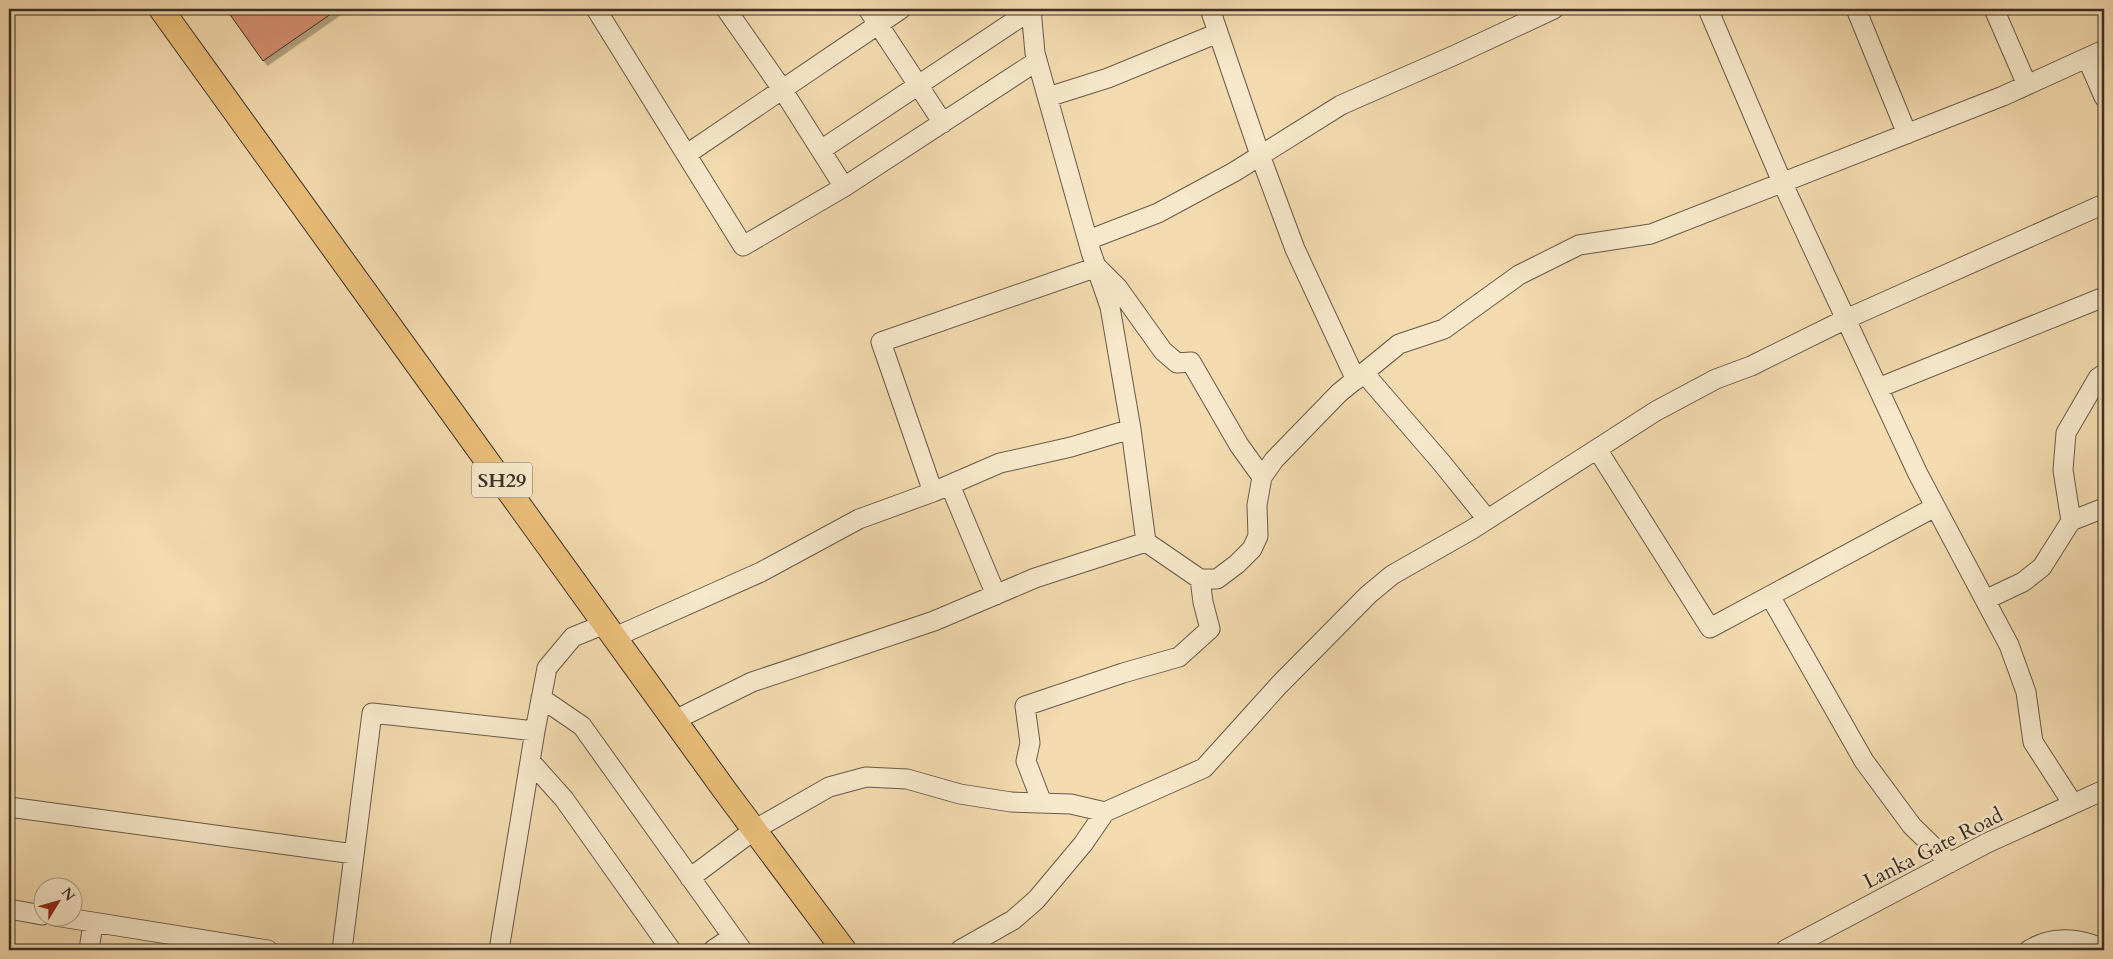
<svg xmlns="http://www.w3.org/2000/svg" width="2113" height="959" viewBox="0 0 2113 959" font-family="Cardo,serif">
<defs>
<filter id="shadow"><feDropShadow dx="4.5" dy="4.5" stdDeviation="0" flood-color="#0004"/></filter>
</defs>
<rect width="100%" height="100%" fill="#f3dbaf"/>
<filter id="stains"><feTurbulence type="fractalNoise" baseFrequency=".004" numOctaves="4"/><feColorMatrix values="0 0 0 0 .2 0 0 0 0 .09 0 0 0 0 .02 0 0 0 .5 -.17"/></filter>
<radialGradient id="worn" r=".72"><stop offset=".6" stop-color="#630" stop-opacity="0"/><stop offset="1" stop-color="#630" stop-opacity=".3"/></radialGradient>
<!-- building -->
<path fill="#d59071" stroke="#3a2f26" filter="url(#shadow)" d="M 226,9 L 338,9 L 263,61 Z"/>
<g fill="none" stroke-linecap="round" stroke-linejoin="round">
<!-- minor casing -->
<g stroke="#685a48" stroke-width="21">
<path id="minor" d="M 596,9 L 743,246 L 844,187 L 1037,61
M 726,9 L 782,89 L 844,187
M 868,9 L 943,123
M 1031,9 L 1035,53 L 1091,252 L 1110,307 L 1131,429 L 1146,542
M 1210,9 L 1260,155 L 1295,249 L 1356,380
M 1708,9 L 1782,182 L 1918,474 L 2009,645 L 2026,692 L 2033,742 L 2073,804
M 1856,9 L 1907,134
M 1994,9 L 2027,85
M 2087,58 L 2104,97
M 1048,97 L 1108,78 L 1218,33
M 821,150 L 1031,10
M 687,154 L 901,9
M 1088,240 L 1158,213 L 1234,172 L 1341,105 L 1455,55 L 1554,9
M 1364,373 L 1441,462 L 1487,519
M 1878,388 L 2104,297
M 1597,449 L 1710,628 L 1935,507
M 950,485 L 996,595
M 933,492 L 881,342 L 1097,267 L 1118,288 L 1163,351 L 1177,363 L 1191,362 L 1239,445 L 1262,477
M 2071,521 L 2063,470 L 2066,433 L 2098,378 L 2104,374
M 1770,596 L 1864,761 L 1912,826 L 1950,863
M 1985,600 L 2023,582 L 2042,567 L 2071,521 L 2104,508
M 615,637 L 761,572 L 859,519 L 933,492 L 1000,463 L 1071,447 L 1131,429
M 541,698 L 582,726 L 742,950
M 675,720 L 752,682 L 934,621 L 1035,578 L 1146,542 L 1200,579 L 1217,579 L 1237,564 L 1252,549 L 1258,536 L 1257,505 L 1262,477 L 1274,460 L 1339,393 L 1399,344 L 1444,329 L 1519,275 L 1579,245 L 1651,234 L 2003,96 L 2104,50
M 530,761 L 564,799 L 671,950
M 1042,803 L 1026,761 L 1030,743 L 1025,706 L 1123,673 L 1179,657 L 1210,629 L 1203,602 L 1200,579
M 9,807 L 354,854
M 690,878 L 754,830 L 829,787 L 866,777 L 907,779 L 960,794 L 1011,802 L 1071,804 L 1105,812
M 9,909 L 42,915
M 55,916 L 268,950
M 89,950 L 93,923
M 342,950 L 372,713 L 535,731
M 499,950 L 535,731 L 547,668 L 573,637 L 605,624
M 713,950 L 732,937
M 960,950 L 1013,920 L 1036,900 L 1083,844 L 1105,812 L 1204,768 L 1279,685 L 1368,595 L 1392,575 L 1471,530 L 1656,411 L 1716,379 L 1751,366 L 1846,319 L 2104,204
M 1785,950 L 1987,843 L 2104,790
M 2029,950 C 2035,947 2041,943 2047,942 C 2065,937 2089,941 2104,950"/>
</g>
<!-- major casing -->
<g stroke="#3a2f26" stroke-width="26">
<path id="major" d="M 161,9 L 726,792 L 844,950"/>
</g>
<!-- minor -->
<use href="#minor" stroke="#f7e8cb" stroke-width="19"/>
<!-- major -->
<use href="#major" stroke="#eabe78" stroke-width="24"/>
</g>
<g text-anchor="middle" stroke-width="5" stroke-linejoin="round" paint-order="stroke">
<!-- shield labels -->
<rect fill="#f7e8cb" stroke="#736658" stroke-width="1" x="472" y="462.5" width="60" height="35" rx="4"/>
<g font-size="20" font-weight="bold" fill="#3a2f26">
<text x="502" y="487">SH29</text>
</g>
<!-- street labels -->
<g font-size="21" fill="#3a2f26" stroke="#f7e8cb">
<text transform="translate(1933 848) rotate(-27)" y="7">Lanka Gate Road</text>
</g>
</g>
<!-- margin -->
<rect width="2113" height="959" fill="none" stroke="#f3dbaf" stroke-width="30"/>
<rect x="10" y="10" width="2093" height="939" fill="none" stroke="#3a2f26" stroke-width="2.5"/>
<rect x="15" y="15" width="2083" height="929" fill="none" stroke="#3a2f26"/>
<!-- north arrow -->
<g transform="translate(58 902) rotate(53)"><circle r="24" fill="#f7e8cb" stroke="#ab9e89"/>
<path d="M0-4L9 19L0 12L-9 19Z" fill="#8f2418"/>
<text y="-8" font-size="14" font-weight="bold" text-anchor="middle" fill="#3a2f26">N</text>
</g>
<rect width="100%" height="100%" filter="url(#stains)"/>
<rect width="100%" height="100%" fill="url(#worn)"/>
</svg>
